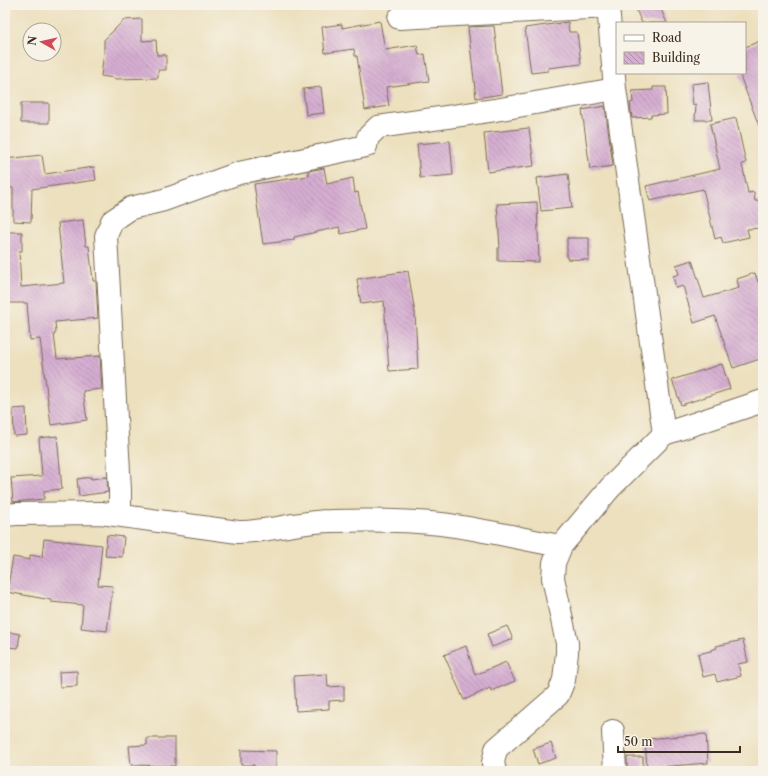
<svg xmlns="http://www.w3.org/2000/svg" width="768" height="776" viewBox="0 0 768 776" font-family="'Libre Caslon Text',serif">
<defs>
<pattern id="building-back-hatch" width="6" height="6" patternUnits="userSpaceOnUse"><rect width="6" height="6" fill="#d5add1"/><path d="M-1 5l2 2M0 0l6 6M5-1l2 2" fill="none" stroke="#ae8da9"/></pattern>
</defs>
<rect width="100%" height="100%" fill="#f7f3e8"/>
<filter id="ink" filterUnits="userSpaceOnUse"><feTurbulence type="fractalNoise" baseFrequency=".025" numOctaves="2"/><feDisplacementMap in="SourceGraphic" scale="8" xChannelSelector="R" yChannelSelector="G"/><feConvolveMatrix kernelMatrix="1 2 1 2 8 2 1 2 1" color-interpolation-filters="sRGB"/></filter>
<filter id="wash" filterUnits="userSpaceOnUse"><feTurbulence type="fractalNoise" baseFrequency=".012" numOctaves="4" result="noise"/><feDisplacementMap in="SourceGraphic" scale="16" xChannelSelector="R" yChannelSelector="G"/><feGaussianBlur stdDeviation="0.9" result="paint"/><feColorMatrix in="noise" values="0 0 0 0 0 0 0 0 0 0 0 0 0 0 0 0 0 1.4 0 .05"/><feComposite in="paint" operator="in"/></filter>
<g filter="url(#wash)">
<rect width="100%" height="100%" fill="#ece0be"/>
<g id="blocks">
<!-- building -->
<path fill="url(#building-back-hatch)" d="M 634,5 L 659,5 L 667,23 L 642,23 Z
M 142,19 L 142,41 L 156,40 L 157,55 L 166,55 L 166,70 L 158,70 L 158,78 L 114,79 L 114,78 L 101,76 L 104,52 L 104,40 L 124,20 Z
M 380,21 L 385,50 L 417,45 L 419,55 L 425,54 L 429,81 L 386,87 L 389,106 L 365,110 L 357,56 L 355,56 L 354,49 L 325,53 L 322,27 L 342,24 L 342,28 Z
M 568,22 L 569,32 L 577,32 L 581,64 L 548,68 L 548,71 L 531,73 L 525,28 Z
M 494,26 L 502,94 L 476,98 L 468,27 Z
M 763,40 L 763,133 L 762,134 L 739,73 L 745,73 L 745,47 Z
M 708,82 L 712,120 L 695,120 L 696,104 L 693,105 L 691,84 Z
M 321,87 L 324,113 L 306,115 L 303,89 Z
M 653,87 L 666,87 L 667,114 L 651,115 L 651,117 L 632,118 L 630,103 L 633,102 L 632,91 L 653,90 Z
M 21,103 L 49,103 L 49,123 L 21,123 Z
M 605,106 L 613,166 L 590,169 L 582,110 Z
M 736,118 L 746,163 L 742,164 L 748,193 L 754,192 L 755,201 L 763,200 L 763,228 L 747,229 L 749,237 L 723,243 L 721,237 L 715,239 L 703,189 L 650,201 L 646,186 L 720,169 L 710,124 Z
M 529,128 L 534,166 L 488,172 L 484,133 Z
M 450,141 L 453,175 L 420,178 L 417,144 Z
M 42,155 L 45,174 L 94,167 L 96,180 L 32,189 L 31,222 L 13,221 L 13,188 L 8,188 L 7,172 L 5,172 L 5,159 Z
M 324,168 L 327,184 L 353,178 L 355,193 L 358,192 L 365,229 L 341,234 L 339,227 L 294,237 L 294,240 L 263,244 L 254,184 L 309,176 L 308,171 Z
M 568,174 L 572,208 L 541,211 L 537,178 Z
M 537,202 L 539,262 L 498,261 L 498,248 L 500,248 L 497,204 Z
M 83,220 L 86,246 L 89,246 L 93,281 L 96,281 L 98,318 L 55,322 L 56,333 L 54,334 L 57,359 L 100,356 L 102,389 L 83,391 L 87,420 L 51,425 L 40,339 L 30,340 L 27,303 L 5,303 L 5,232 L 22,232 L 22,251 L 19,251 L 21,287 L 64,283 L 58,223 Z
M 567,238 L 589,238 L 589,260 L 567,259 Z
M 692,260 L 704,298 L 739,288 L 737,279 L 755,273 L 758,282 L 763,281 L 763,358 L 733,368 L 715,316 L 694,323 L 683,286 L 676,288 L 673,276 L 679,274 L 676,265 Z
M 408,271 L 415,313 L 418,369 L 389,371 L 384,301 L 361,304 L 357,279 Z
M 722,364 L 730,389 L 681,405 L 672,380 Z
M 26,408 L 27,435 L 14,436 L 13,409 Z
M 57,436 L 62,489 L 44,491 L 44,499 L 13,502 L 11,478 L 42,476 L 39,438 Z
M 91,477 L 91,479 L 107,477 L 108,492 L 79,496 L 77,479 Z
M 107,535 L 124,537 L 122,557 L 105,556 Z
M 44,539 L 102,545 L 98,585 L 113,586 L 107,631 L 81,628 L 83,605 L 51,602 L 51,600 L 7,592 L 13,557 L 30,560 L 30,555 L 42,557 Z
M 507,626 L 513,639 L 492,647 L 487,634 Z
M 8,632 L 20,634 L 18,648 L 6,647 Z
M 743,640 L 748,662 L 738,664 L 741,676 L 717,682 L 715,674 L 703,677 L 698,654 L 711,651 L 711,650 L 717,648 L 716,646 Z
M 466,646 L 475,675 L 506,662 L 515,681 L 491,691 L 490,688 L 464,700 L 444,655 Z
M 77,671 L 77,686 L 60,687 L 59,672 Z
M 327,674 L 328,687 L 344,686 L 344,700 L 329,701 L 329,709 L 296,711 L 294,676 Z
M 706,734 L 708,763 L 647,768 L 645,739 Z
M 147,738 L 175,738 L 175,766 L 131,765 L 129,746 L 147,745 Z
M 551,743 L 556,758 L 538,764 L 533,749 Z
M 241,750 L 276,751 L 276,771 L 254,771 L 254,765 L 241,765 Z
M 627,757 L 643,757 L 643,771 L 627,771 Z"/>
</g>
</g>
<g filter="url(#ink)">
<use href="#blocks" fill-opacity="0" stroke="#796a56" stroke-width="1"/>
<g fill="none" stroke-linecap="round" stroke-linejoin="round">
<!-- minor casing -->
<g stroke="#796a56" stroke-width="24">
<path id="minor" d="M 608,5 L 615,89 L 664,434
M 399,18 L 608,7
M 5,515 L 17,514 L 101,513 L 238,532 C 270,532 300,521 332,521 C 368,520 405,520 441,524 C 482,529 522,539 561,546
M 117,515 L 120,505 L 120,490 L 106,236 L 112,221 L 131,208 L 164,200 L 239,173 L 366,146 L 368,137 L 378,127 L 495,110 L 615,89
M 613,731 L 615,771
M 495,771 L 493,763 L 496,749 L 558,695 L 564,680 L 567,653 L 567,643 L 553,578 L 554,563 L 561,546 L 610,488 L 664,434 L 763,401"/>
</g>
<!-- minor -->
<use href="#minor" stroke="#fff" stroke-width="22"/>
</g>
</g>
<!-- margin -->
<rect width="768" height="776" fill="none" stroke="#f7f3e8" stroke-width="20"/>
<!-- legend -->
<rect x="616" y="22" width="130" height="52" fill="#f7f3e8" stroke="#aca397"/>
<rect x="624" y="35" width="20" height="6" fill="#ffffff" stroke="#aca397"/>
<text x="652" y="42" font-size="12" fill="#3b2a1e">Road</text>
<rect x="624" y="52" width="20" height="12" fill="url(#building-back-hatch)" stroke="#aca397"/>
<text x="652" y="62" font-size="12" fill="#3b2a1e">Building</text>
<!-- north arrow -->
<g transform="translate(42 42) rotate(278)"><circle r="19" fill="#f7f3e8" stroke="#aca397"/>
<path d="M0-3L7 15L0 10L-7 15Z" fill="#d1495b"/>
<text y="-6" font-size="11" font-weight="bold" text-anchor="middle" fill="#3b2a1e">N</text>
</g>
<!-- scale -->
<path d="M618 746v6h122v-6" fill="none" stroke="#3b2a1e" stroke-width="2"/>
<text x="624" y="746" font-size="12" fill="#3b2a1e" stroke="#f7f3e8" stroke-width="3" paint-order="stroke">50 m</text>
</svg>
